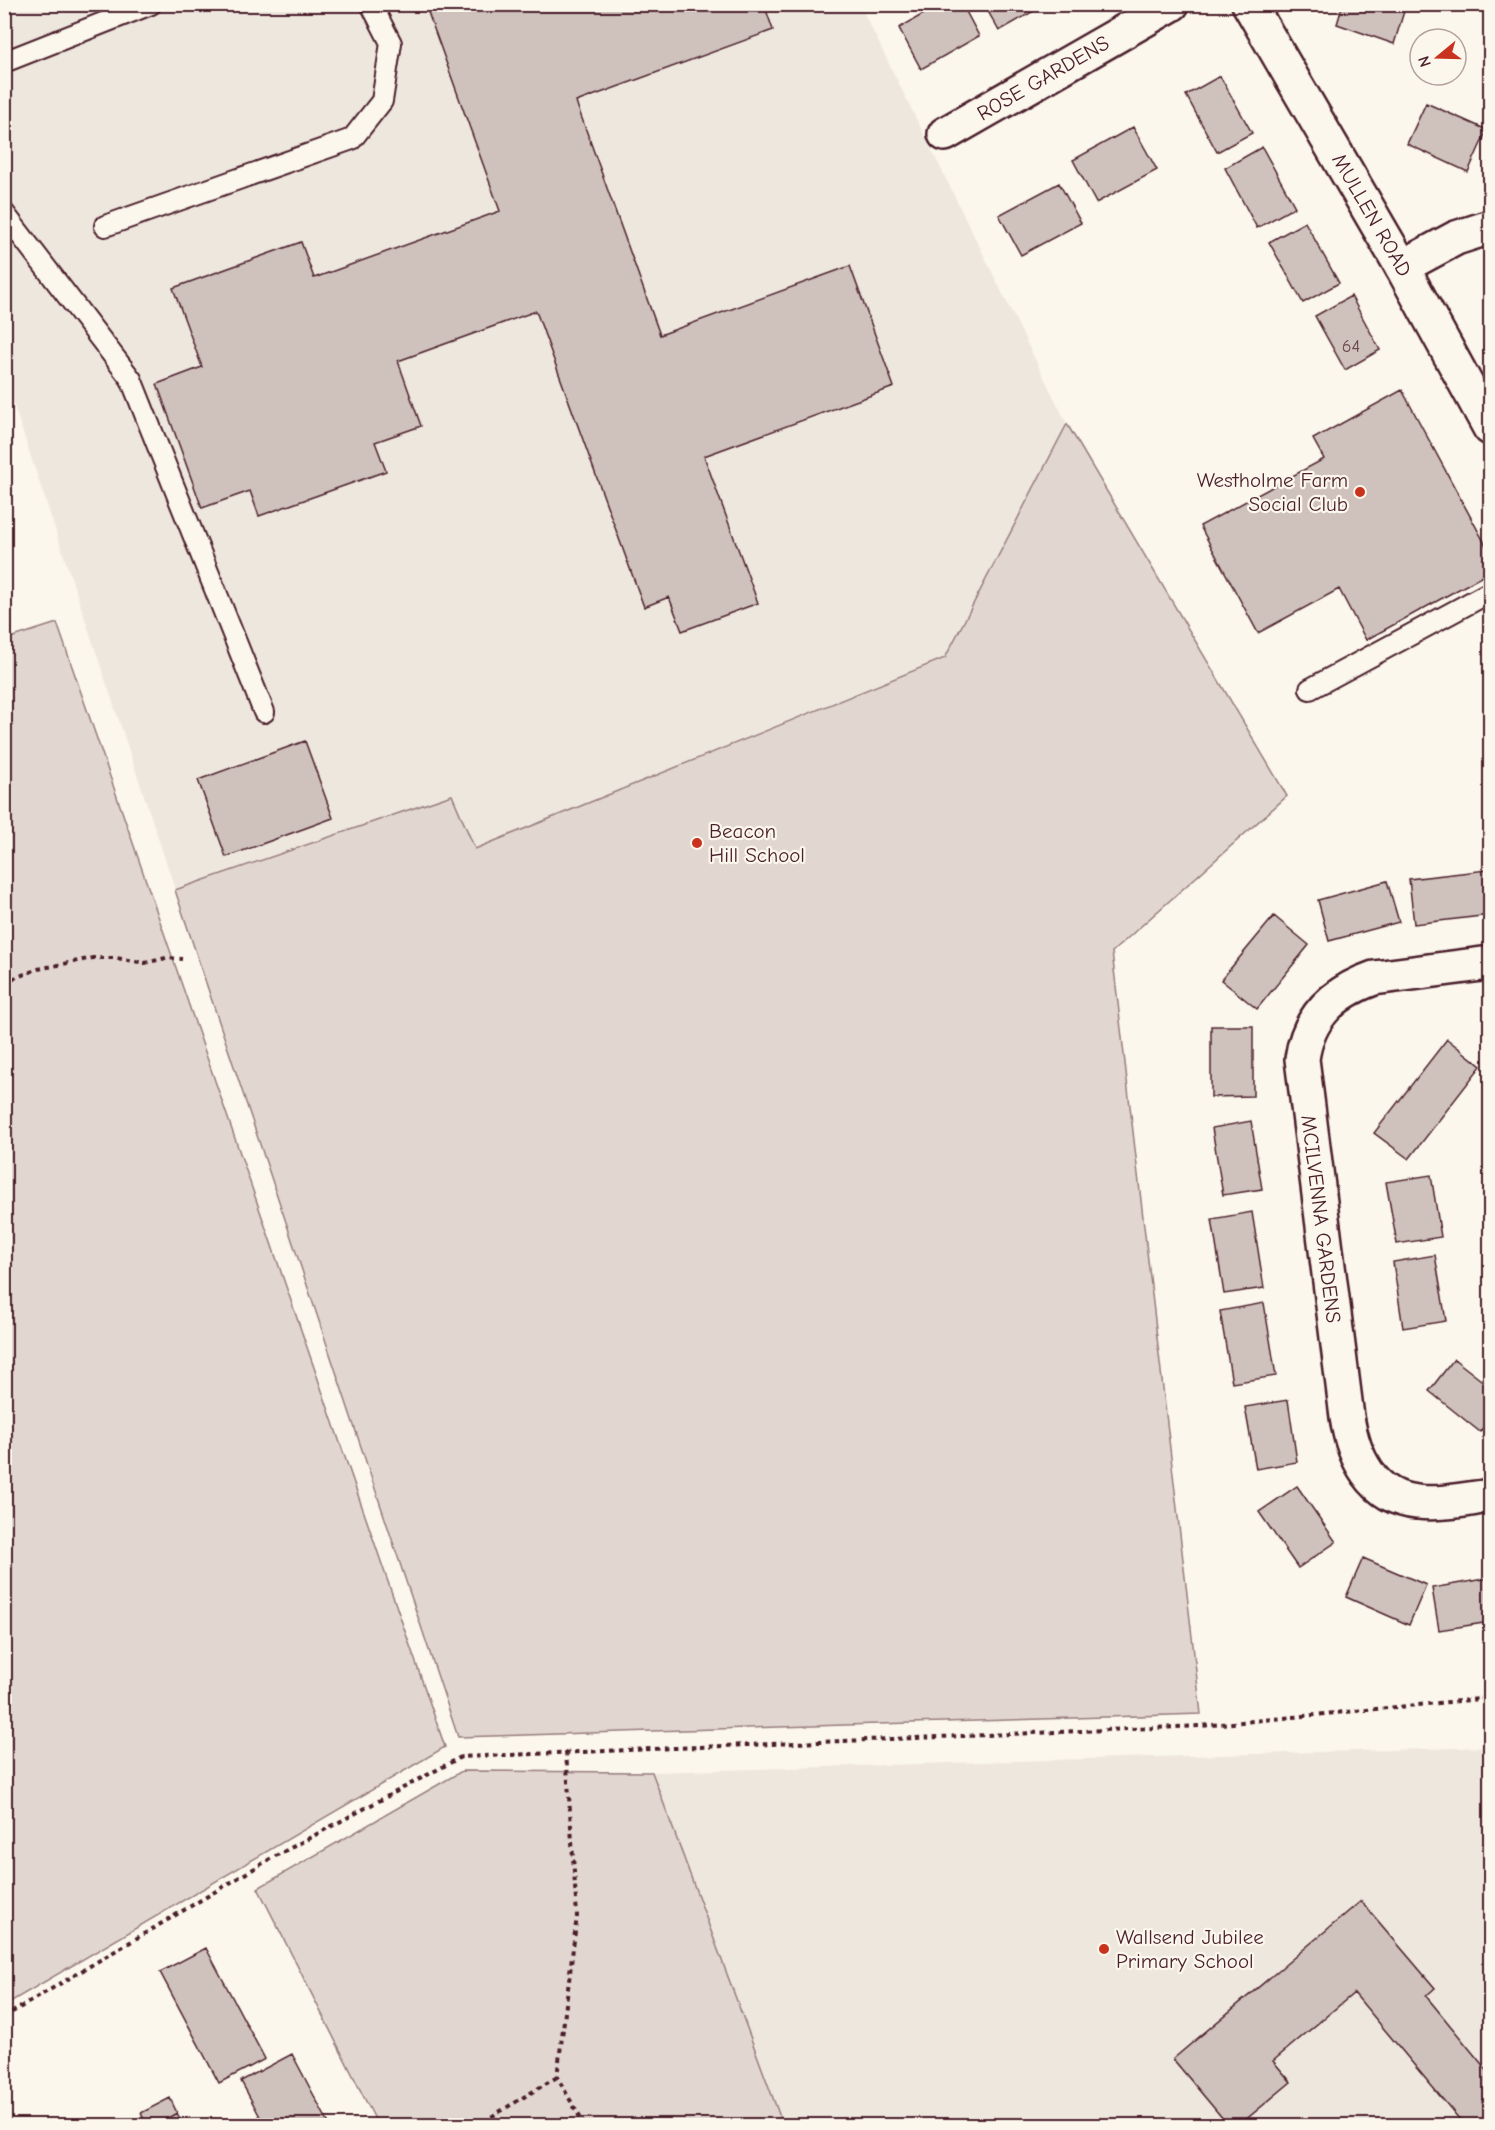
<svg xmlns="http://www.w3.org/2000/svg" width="1495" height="2130" viewBox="0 0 1495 2130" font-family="'Comic Neue',sans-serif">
<rect width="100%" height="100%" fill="#fbf7ec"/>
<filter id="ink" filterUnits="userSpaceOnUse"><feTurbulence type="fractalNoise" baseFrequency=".0167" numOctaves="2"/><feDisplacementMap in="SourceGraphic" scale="12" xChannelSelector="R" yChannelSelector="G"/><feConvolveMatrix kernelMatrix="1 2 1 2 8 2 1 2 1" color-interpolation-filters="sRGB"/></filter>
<g filter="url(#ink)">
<!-- built -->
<path fill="#eee7de" d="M 4,5 L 860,5 L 1067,424 L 1287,796 L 1112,952 L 1201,1714 L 458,1737 L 5,379 Z
M 1490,1747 L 1490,2125 L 783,2125 L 652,1772 Z"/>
<!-- green -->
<path fill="#e2d7d0" stroke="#967b7e" stroke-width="1.5" d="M 1067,424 L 1287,796 L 1112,952 L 1201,1714 L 458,1737 L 175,890 L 452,795 L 475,849 L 945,658 Z
M 57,623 L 445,1747 L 5,2005 L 4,640 Z
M 462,1771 L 652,1772 L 783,2125 L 378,2125 L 258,1888 Z"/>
<!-- building -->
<path fill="#cfc2bc" stroke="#4a1f2b" stroke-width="1.5" d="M 425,4 L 764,4 L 773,30 L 576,102 L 660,335 L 850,266 L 894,387 L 704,456 L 758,603 L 682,631 L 669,597 L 644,607 L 536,311 L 398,361 L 421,426 L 375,442 L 386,471 L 259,516 L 250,491 L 202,508 L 157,384 L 202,367 L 173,288 L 301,242 L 314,278 L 500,211 Z
M 941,4 L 962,4 L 979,36 L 921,69 L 899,28 Z
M 984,4 L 1046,4 L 999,31 Z
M 1343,4 L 1395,4 L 1405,8 L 1394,44 L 1337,24 Z
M 1220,76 L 1252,133 L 1217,152 L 1186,95 Z
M 1426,103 L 1487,130 L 1468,172 L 1407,144 Z
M 1133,127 L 1157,170 L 1096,203 L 1073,160 Z
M 1262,147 L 1295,207 L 1257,228 L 1225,168 Z
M 1059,183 L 1081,223 L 1021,255 L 999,215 Z
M 1305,222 L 1339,283 L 1303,303 L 1269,242 Z
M 1351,296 L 1380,350 L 1345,370 L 1315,316 Z
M 1402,390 L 1490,553 L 1490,572 L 1366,640 L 1339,589 L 1258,633 L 1200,526 L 1324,459 L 1313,439 Z
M 305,741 L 333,818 L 226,857 L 198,780 Z
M 1487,870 L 1490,915 L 1414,924 L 1409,879 Z
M 1387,881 L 1399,922 L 1329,941 L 1318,900 Z
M 1274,916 L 1309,945 L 1257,1009 L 1221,980 Z
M 1211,1026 L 1253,1026 L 1253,1096 L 1211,1097 Z
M 1447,1039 L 1481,1066 L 1409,1159 L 1374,1133 Z
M 1251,1121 L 1262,1189 L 1223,1195 L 1212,1128 Z
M 1431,1175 L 1441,1237 L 1397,1244 L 1386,1182 Z
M 1252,1212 L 1264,1288 L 1224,1294 L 1212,1219 Z
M 1435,1255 L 1446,1321 L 1403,1328 L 1393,1262 Z
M 1264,1303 L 1276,1376 L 1232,1383 L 1220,1311 Z
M 1454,1359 L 1490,1387 L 1490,1418 L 1480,1432 L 1429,1391 Z
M 1288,1400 L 1297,1462 L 1256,1469 L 1245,1407 Z
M 1297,1486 L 1336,1542 L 1298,1568 L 1259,1512 Z
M 1363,1558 L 1426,1585 L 1409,1625 L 1346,1597 Z
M 1490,1578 L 1490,1622 L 1439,1630 L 1432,1588 Z
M 1361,1901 L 1435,1988 L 1426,1996 L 1490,2074 L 1490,2126 L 1465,2126 L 1354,1993 L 1273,2061 L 1291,2082 L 1238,2126 L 1229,2126 L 1173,2059 Z
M 206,1948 L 265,2059 L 219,2083 L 160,1972 Z
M 292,2054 L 330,2126 L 265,2126 L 241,2081 Z
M 170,2098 L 177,2113 L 153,2126 L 147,2126 L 141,2113 Z
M 177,2113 L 184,2126 L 153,2126 Z"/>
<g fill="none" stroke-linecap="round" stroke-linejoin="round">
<!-- lane casing -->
<g stroke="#4a1f2b" stroke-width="24">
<path id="lane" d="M 4,62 L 151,4
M 4,213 L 131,379 L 264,712
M 105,226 L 352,139 L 382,101 L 391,43 L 371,4
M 1310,689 L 1490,592"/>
</g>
<!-- street casing -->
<g stroke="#4a1f2b" stroke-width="38">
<path id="street" d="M 945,134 L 1172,4
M 1402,267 L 1456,238 L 1490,227
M 1490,963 L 1374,978 C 1334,992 1308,1016 1302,1059 L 1347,1417 C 1353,1456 1372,1498 1417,1502 C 1441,1505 1467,1499 1490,1496"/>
</g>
<!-- secondary casing -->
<g stroke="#4a1f2b" stroke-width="38">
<path id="secondary" d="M 1249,4 L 1402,267 L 1490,428"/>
</g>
<!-- path -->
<path stroke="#4a1f2b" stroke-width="4" stroke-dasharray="4.5 4.5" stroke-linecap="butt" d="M 4,982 L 38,969 L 93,958 L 116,958 L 145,963 L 166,958 L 182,959
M 566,1752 L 577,1916 L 557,2077 L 585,2126
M 4,2017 L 270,1859 L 461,1757 L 1201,1726 L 1490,1698
M 476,2126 L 557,2077"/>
<!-- lane -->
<use href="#lane" stroke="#fbf7ec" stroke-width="20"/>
<!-- street -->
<use href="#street" stroke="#fbf7ec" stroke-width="33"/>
<!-- secondary -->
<use href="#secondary" stroke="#fbf7ec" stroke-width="33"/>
</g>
</g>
<!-- markers -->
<g fill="#c8321e" stroke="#fbf7ec" stroke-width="2">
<circle cx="1360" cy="492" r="6"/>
<circle cx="697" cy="843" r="6"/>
<circle cx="1104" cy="1949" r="6"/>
</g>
<g text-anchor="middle" stroke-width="4.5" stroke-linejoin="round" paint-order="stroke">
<!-- number labels -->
<g font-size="18" fill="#6b484f">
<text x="1351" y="352">64</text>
</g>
<!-- street labels -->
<g font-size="21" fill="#4a1f2b" stroke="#fbf7ec">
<text transform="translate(1043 78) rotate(-30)" y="7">ROSE GARDENS</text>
<text transform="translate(1372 215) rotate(60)" y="7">MULLEN ROAD</text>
<text transform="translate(1321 1219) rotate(83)" y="7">MCILVENNA GARDENS</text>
</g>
<!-- poi labels -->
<g font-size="21" fill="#4a1f2b" stroke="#fbf7ec" text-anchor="start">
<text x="1348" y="487" text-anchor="end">Westholme Farm<tspan x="1348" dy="24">Social Club</tspan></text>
<text x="709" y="838">Beacon<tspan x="709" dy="24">Hill School</tspan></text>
<text x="1116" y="1944">Wallsend Jubilee<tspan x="1116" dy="24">Primary School</tspan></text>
</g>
</g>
<!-- margin -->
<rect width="1495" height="2130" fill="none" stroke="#fbf7ec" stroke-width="24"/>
<rect x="12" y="12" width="1471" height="2106" fill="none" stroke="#4a1f2b" stroke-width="2" filter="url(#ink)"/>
<!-- north arrow -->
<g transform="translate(1438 57) rotate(251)"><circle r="28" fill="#fbf7ec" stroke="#b4a19f" stroke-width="1.5"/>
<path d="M0-4.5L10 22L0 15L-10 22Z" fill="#c8321e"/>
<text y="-9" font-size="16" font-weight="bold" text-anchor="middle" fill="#4a1f2b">N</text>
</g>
</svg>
